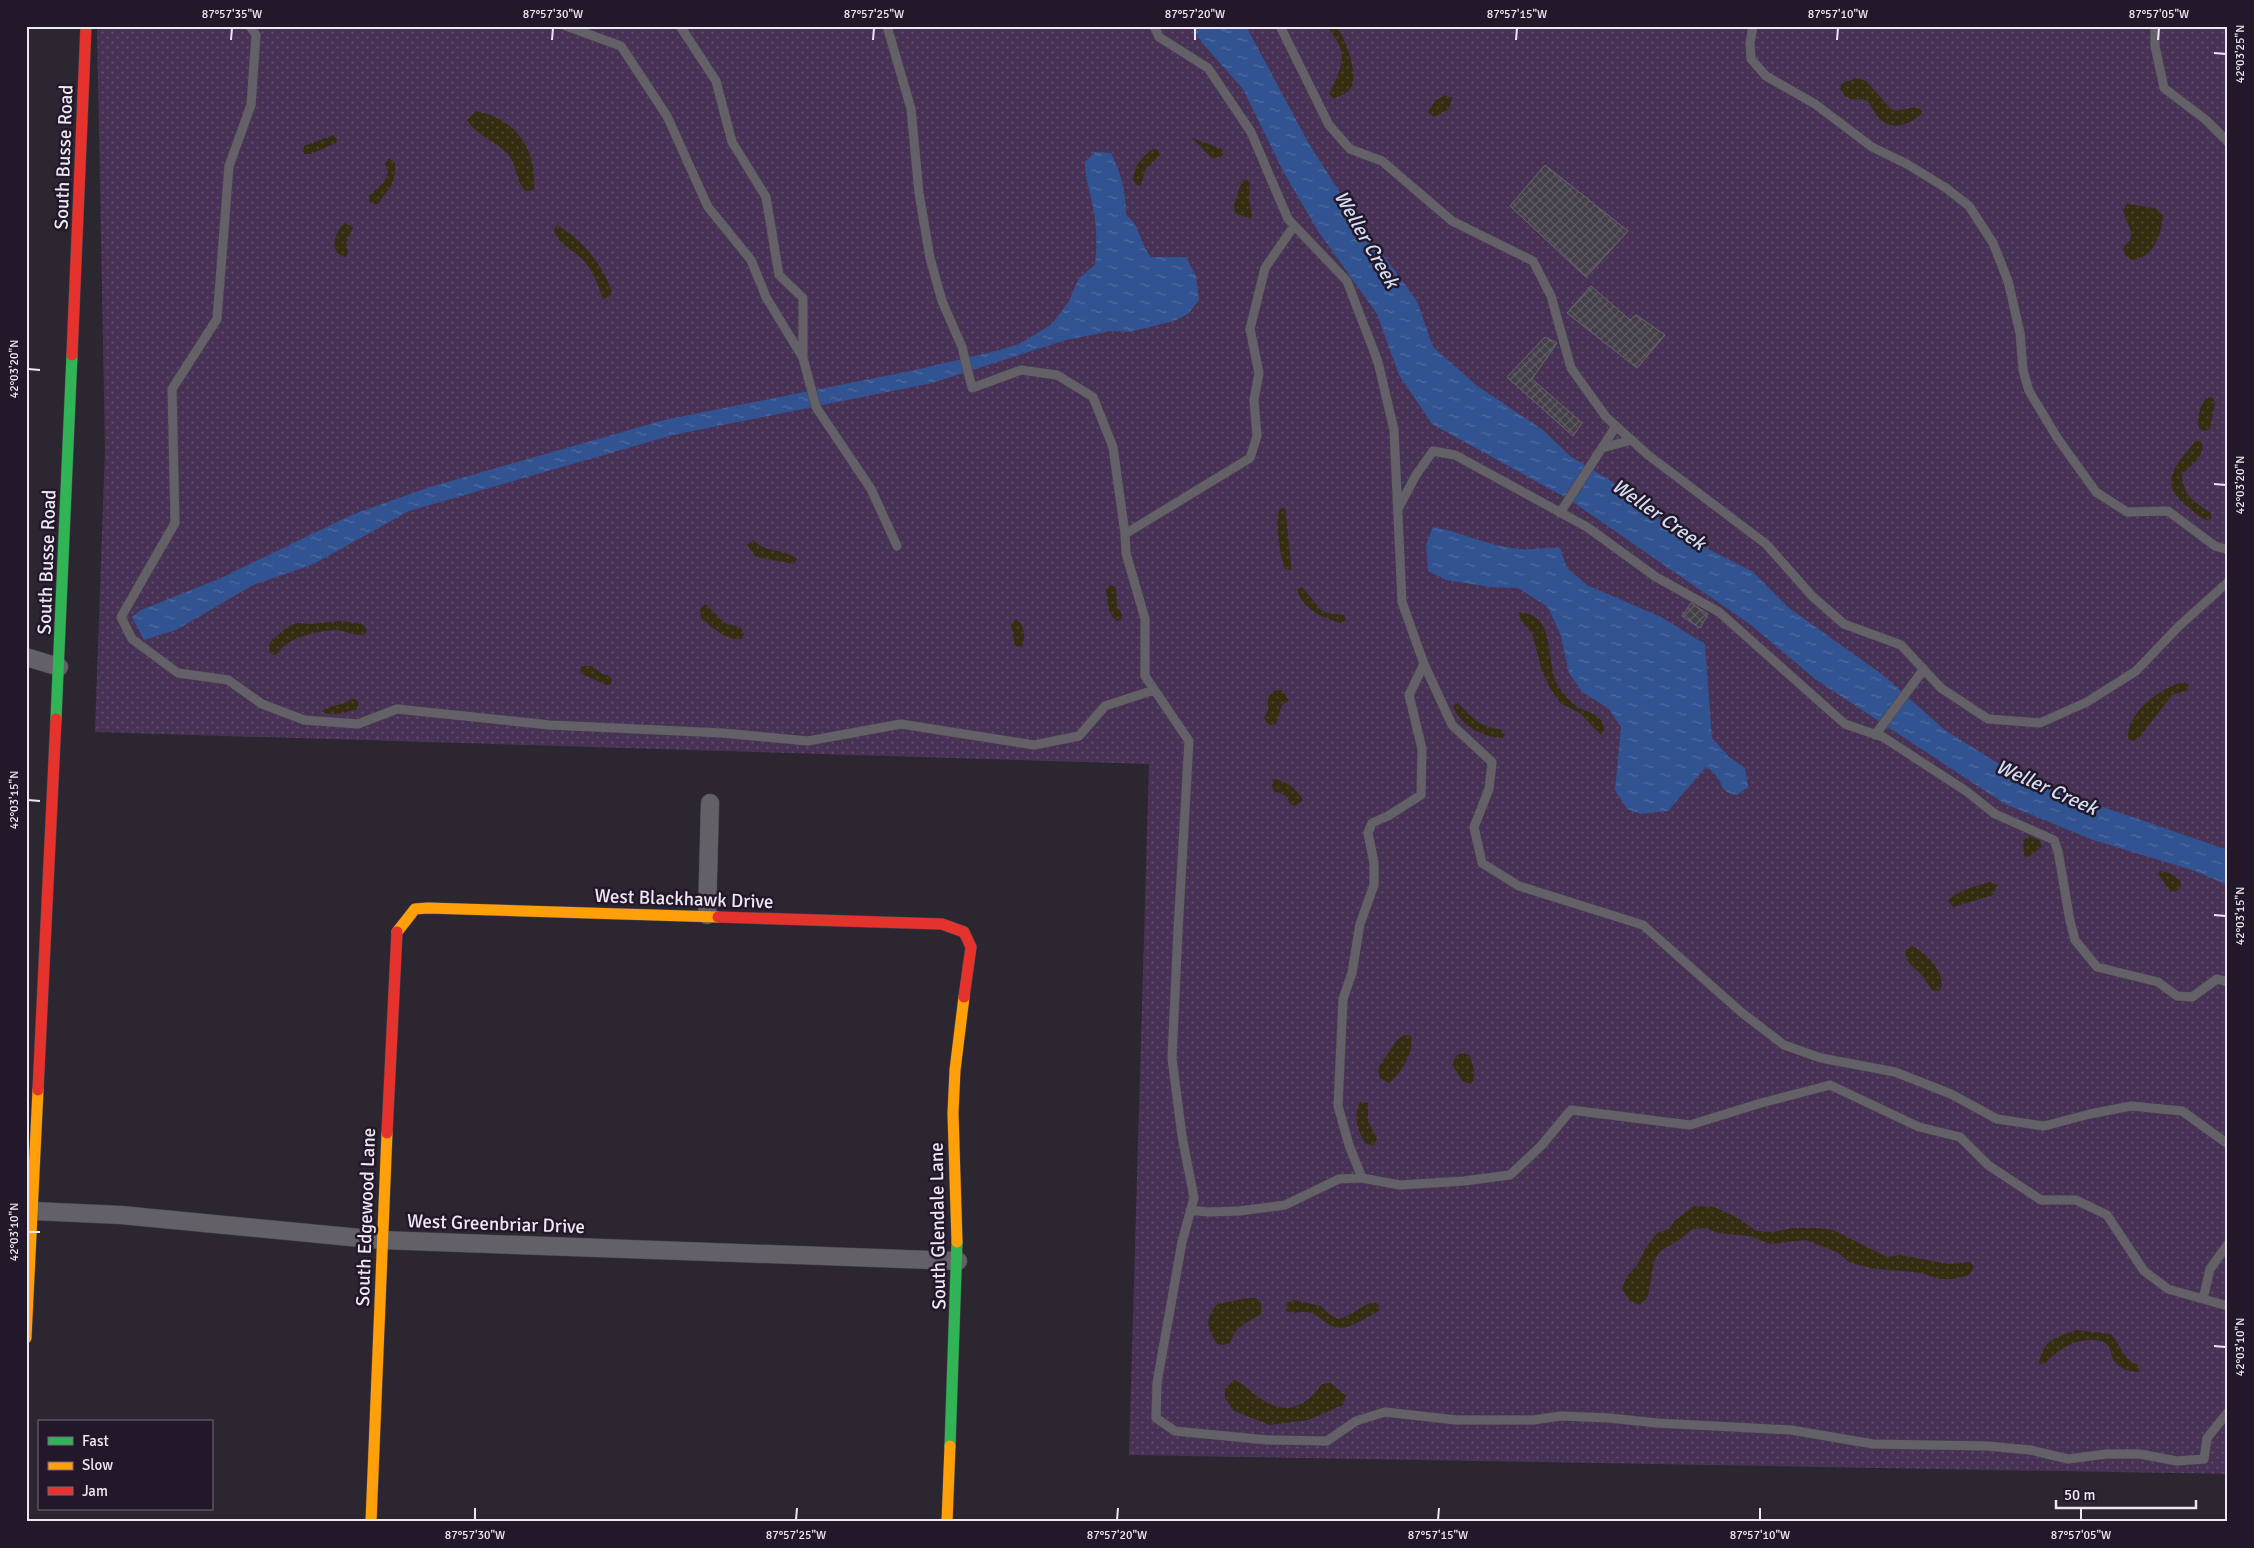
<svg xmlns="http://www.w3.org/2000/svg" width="2254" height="1548" viewBox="0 0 2254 1548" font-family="Signika,sans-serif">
<defs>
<pattern id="grass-dots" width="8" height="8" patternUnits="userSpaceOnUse" patternTransform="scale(1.25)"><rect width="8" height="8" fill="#473155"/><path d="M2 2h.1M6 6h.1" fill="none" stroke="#624f6e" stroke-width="1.8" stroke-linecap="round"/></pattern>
<pattern id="sand-dots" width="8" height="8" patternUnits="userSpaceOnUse" patternTransform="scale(1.25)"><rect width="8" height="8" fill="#352d12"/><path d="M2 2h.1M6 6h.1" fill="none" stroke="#534b35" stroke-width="1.8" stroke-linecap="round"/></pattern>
<pattern id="water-ripples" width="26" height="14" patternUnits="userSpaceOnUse" patternTransform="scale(1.25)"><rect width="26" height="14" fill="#325391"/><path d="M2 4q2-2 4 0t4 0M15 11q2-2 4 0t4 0" fill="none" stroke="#506ca1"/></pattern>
<pattern id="building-cross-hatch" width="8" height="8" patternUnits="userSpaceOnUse" patternTransform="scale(1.25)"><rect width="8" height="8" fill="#433e47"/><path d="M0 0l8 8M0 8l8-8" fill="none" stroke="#5e5a62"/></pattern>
</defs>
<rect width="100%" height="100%" fill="#2b2630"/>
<!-- grass -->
<path fill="url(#grass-dots)" d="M 97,26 L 2228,26 L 2228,1474 L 1129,1455 L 1149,764 L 95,732 L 105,448 Z"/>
<!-- sand -->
<path fill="url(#sand-dots)" d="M 1326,26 L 1336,26 C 1345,38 1359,73 1351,88 C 1348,93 1339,96 1334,99 L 1329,94 C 1343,65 1350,53 1326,26 Z
M 1857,78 L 1866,81 L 1891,109 C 1904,114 1914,101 1923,112 C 1912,125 1890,132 1878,117 C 1874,112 1871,106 1867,100 C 1854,99 1847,102 1840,89 L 1842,83 Z
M 1445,95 L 1452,98 L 1449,109 L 1434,117 L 1428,112 L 1435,101 Z
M 476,111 C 516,119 537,149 534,190 L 526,191 C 515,181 518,165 507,153 C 494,140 477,136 467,120 Z
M 333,135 L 337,139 L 336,143 L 311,154 L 304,154 L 303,151 L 304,146 Z
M 1192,138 L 1222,149 L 1224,153 L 1221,157 L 1212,158 Z
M 1153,149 L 1158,150 L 1160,155 L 1145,170 L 1141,185 L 1137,185 L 1133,180 C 1135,165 1141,158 1153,149 Z
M 389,158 L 395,163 C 396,185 389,187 378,204 L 372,204 L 369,201 L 369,196 L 384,182 L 388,172 L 385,164 Z
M 1247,180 L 1250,183 L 1249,199 L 1252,216 L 1250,219 L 1235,213 L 1234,205 L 1242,181 Z
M 2127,204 L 2155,208 L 2163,216 C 2161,236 2154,257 2132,260 L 2125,255 L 2123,248 L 2131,239 L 2131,231 L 2123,211 Z
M 345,223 L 353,227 L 346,243 L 348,251 L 346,257 C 327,254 335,231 345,223 Z
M 557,225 C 582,239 603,266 612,292 L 608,298 L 603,299 C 599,287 594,273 586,263 C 576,251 557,245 554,229 Z
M 2208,397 L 2213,398 L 2215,403 L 2210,429 L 2204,431 L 2199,429 C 2197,419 2199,404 2208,397 Z
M 2196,441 L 2201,441 C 2207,455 2192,465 2182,474 C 2183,496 2194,502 2211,513 L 2211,519 L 2206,520 C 2199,517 2193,511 2187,506 C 2157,483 2176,464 2196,441 Z
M 1283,507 L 1286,510 C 1286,522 1292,566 1291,570 L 1285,569 C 1279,551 1276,528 1279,510 Z
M 753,540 C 765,553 784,548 797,559 L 794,564 L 756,557 L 747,545 Z
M 1110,585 L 1116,587 L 1117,607 L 1122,614 L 1121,620 L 1117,621 C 1107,614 1108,600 1106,590 Z
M 1302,587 L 1321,610 L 1327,613 L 1344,615 L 1346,620 L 1342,623 C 1324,619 1302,609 1297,589 Z
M 705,604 C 712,609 717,617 724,622 C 732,628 739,622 744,633 L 742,639 C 726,641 712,627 701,618 L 700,609 Z
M 1519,612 C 1557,615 1545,658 1557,684 C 1561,692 1571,702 1578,707 C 1590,714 1604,714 1604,731 L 1601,735 L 1580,713 L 1560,703 L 1550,688 L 1542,671 L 1532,633 L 1521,621 Z
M 1016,619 C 1025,626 1026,636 1022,647 L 1015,646 L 1011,624 Z
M 340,621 L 362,624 L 367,629 L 365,634 C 355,637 348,631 338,630 C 322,630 286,637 278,653 L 273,655 L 269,651 L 270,642 L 287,627 L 297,623 L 311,624 Z
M 582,666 L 591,666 L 604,675 L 608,675 L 612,679 L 611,684 L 606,685 L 580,673 Z
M 2184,682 L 2188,684 L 2189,688 L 2186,691 L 2172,695 L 2139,738 L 2133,741 L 2128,739 C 2126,713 2161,687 2184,682 Z
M 1282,690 L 1289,700 L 1282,705 L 1276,724 L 1269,725 L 1264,718 L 1268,710 L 1268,697 L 1274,691 Z
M 351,699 L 356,699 L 359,704 L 357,709 C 345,713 333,716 321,712 C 329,704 342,707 351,699 Z
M 1458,703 C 1471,716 1480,728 1500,729 L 1505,734 L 1503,738 C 1482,737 1461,726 1453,706 Z
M 1273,779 C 1285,780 1297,789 1303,800 L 1295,806 L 1290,804 C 1287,795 1283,793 1274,792 L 1272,786 Z
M 2028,836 L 2039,840 L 2042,847 L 2027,858 L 2024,855 L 2023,841 Z
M 2160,871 L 2169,873 L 2180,880 L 2181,886 L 2177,891 L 2171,892 L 2158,874 Z
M 1991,882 L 1997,885 L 1993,895 L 1953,907 L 1948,901 C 1954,892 1980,884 1991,882 Z
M 1912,946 C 1925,952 1950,976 1939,991 L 1932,990 C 1928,984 1924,977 1920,973 C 1911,964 1905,963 1906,950 Z
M 1404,1035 L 1411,1036 C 1414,1053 1402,1072 1389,1083 L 1380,1078 L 1378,1068 L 1398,1039 Z
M 1463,1053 L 1469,1055 C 1474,1066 1476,1073 1472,1084 L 1463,1082 L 1452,1064 L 1457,1055 Z
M 1360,1102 L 1368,1103 L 1368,1121 L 1377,1139 L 1374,1145 L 1366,1144 C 1357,1131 1353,1117 1360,1102 Z
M 1694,1206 L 1714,1207 L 1738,1218 L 1756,1231 L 1773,1232 L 1792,1228 L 1817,1228 L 1833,1230 L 1887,1257 L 1900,1255 L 1949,1264 L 1970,1262 L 1974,1267 L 1969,1275 L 1954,1279 L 1939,1279 L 1922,1273 L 1870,1268 L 1849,1262 L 1837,1252 L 1806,1240 L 1770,1244 L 1750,1236 L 1718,1233 L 1706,1228 L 1692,1229 L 1682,1238 L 1659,1252 L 1654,1261 L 1648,1297 L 1640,1305 L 1630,1301 L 1622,1289 L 1627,1276 L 1638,1264 L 1645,1249 L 1657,1233 L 1669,1229 L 1675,1220 Z
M 1248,1298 L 1256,1298 L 1261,1303 L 1261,1314 C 1245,1325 1238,1323 1230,1343 L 1223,1345 L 1217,1344 C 1207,1327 1204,1321 1217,1304 Z
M 1294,1300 L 1321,1306 L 1329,1314 L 1338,1319 C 1354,1317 1368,1297 1379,1305 L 1379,1311 C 1365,1317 1348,1333 1332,1326 C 1325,1323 1319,1316 1312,1313 C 1303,1310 1295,1315 1286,1311 L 1287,1303 Z
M 2076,1330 L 2111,1334 C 2121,1346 2123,1359 2138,1365 L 2139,1372 C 2130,1372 2119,1369 2113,1359 C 2110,1353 2112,1347 2105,1343 C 2086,1333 2057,1348 2046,1363 L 2039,1365 C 2042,1340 2055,1338 2076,1330 Z
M 1234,1380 C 1247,1385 1254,1396 1266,1402 C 1290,1416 1309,1403 1322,1384 L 1331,1383 L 1346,1396 L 1343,1405 L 1308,1420 L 1270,1425 L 1234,1411 L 1225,1398 L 1225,1389 Z"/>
<!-- water -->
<path fill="url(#water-ripples)" d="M 1191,26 L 1246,26 L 1309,144 L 1359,222 L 1417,301 L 1433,347 L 1476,385 L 1543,430 L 1570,456 L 1624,489 L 1677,533 L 1753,572 L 1789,608 L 1883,675 L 1946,731 L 1996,762 L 2042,786 L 2228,850 L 2228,885 L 2192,870 L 2093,840 L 2005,804 L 1815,679 L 1751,625 L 1570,500 L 1432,424 L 1399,375 L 1377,314 L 1318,231 L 1283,171 L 1243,89 L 1204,45 Z
M 1095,152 L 1111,153 C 1121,174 1126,191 1126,215 C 1140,224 1139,242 1151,257 L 1186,257 L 1196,276 L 1199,300 L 1188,314 L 1174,321 L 1129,332 L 1111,331 L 1066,340 L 932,383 L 673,435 L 409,511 L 314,564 L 253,585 L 176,630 L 144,640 L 132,617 L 141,610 L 221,578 L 351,515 L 430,487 L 664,420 L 915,370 L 1000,350 L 1019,344 L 1052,324 L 1068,303 L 1079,278 L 1095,265 C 1097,245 1097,227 1093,207 C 1090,189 1085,182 1085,162 Z
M 1433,527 C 1463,532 1490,547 1520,549 C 1533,550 1547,547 1560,548 L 1567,568 L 1587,585 L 1661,617 L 1705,644 L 1712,738 L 1729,757 L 1745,768 L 1748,787 L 1737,795 C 1719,792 1725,786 1716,776 C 1714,772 1710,769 1706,767 L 1668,811 L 1641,814 L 1627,809 L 1615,790 L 1621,727 L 1608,708 L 1582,692 L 1569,673 L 1561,636 L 1548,607 L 1518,588 L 1490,587 L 1446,580 L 1428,571 L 1426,545 Z"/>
<!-- building -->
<path fill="url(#building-cross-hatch)" stroke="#6b666f" d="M 1545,165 L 1628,231 L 1586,277 L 1510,206 Z
M 1591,286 L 1630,320 L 1636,315 L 1665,335 L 1637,368 L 1567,313 Z
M 1545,337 L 1557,343 L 1532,379 L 1582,423 L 1573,436 L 1507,377 Z
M 1691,603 L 1708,614 L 1700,628 L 1682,616 Z"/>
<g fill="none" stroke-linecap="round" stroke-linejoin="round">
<!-- lane casing -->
<g stroke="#48434c" stroke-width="10">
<path id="lane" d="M 250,26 L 256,35 L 251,105 L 229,166 L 217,319 L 172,389 L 175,523 L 121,617 L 132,639 L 178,673 L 228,680 L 262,704 L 304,720 L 358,724 L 397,709 L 550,725 L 723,733 L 808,741 L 901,724 L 1034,745 L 1079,736 L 1105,706 L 1154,690
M 566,26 L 621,46 L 667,116 L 708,207 L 751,260 L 766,297 L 803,358 L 816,407 L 871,489 L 897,546
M 680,26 L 716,81 L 732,142 L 766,197 L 779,275 L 803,298 L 803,358
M 887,26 L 911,109 L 919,193 L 930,258 L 942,301 L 962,347 L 972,388 L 1021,370 L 1057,375 L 1093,397 L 1113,447 L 1125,534
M 1154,26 L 1159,37 L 1208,68 L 1251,132 L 1288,219 L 1347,281 L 1378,362 L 1394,430 L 1402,602 L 1424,664 L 1452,725 L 1492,762 L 1489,789 L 1474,827 L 1482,863 L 1519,886 L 1643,925 L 1741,1012 L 1784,1045 L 1821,1058 L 1895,1072 L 1951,1094 L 1997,1119 L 2044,1126 L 2090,1114 L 2131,1106 L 2182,1111 L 2228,1144
M 1280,26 L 1329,125 L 1350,149 L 1382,161 L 1452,221 L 1533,261 L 1551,296 L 1571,368 L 1606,417 L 1648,455 L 1766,544 L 1812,596 L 1844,624 L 1901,645 L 1941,688 L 1988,719 L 2040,723 L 2087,702 L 2136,671 L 2179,626 L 2228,582
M 1753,26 L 1750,43 L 1751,59 L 1766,76 L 1815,104 L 1872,147 L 1907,164 L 1946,188 L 1969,206 L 1993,243 L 2008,281 L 2020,333 L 2023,370 L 2029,391 L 2058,439 L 2096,492 L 2127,512 L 2168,511 L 2215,546 L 2228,550
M 2155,26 L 2155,46 L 2164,88 L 2206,120 L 2228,142
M 1294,226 L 1265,268 L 1250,329 L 1259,373 L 1254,400 L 1257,436 L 1250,458 L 1125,534 L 1126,553 L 1145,619 L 1145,676 L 1189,741 L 1178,931 L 1172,1058 L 1182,1136 L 1194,1198 L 1182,1242 L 1157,1383 L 1156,1418 L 1175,1431 L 1267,1440 L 1327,1441 L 1356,1421 L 1385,1412 L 1456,1420 L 1533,1420 L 1561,1416 L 1609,1418 L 1657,1423 L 1791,1430 L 1873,1444 L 1987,1446 L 2030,1450 L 2068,1459 L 2106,1454 L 2140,1454 L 2177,1461 L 2204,1459 L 2207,1438 L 2228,1412
M 1602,448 L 1632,440
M 1398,509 L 1416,475 L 1433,451 L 1455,455 L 1587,527 L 1656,577 L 1719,612 L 1845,724 L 1883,737 L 1966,791 L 1995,814 L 2054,840 L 2058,851 L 2070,921 L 2075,940 L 2097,967 L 2158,982 L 2177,996 L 2192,997 L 2217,979 L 2228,982
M 1560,513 L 1616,426
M 1424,664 L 1409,695 L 1422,749 L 1421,795 L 1388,816 L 1372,823 L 1368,833 L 1374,863 L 1374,885 L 1360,924 L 1352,973 L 1343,999 L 1338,1106 L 1349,1145 L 1362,1178 L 1400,1185 L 1464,1181 L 1510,1175 L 1541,1146 L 1571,1110 L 1690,1125 L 1761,1103 L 1830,1085 L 1919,1127 L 1960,1137 L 1988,1165 L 2041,1200 L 2076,1200 L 2107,1215 L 2144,1271 L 2168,1289 L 2203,1299 L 2210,1269 L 2228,1244
M 1875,735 L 1924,669
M 1190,1210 L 1208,1212 L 1239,1211 L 1285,1205 L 1339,1179 L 1362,1178
M 2203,1299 L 2228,1306"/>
</g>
<!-- street casing -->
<g stroke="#48434c" stroke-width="19">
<path id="street" d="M 26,657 L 59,667
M 707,915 L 710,803
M 33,1211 L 121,1215 L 381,1240 L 958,1261"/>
</g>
<!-- fast casing -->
<g stroke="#48434c" stroke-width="12">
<path id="fast" d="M 56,719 L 72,355
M 950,1446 L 957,1242"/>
</g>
<!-- slow casing -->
<g stroke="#48434c" stroke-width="12">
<path id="slow" d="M 397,932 L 415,909 L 428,908 L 718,917
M 957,1242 L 953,1113 L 955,1070 L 964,997
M 26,1338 L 38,1090
M 371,1522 L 387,1133
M 947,1522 L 950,1446"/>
</g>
<!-- jam casing -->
<g stroke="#48434c" stroke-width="12">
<path id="jam" d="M 72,355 L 86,26
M 718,917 L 942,924 L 964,932 L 971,947 L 964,997
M 38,1090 L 56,719
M 387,1133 L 397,932"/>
</g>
<!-- lane -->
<use href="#lane" stroke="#646067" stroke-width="9"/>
<!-- street -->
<use href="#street" stroke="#646067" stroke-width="18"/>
<!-- fast -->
<use href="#fast" stroke="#30b455" stroke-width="11"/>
<!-- slow -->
<use href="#slow" stroke="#ff9f0a" stroke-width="11"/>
<!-- jam -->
<use href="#jam" stroke="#e5322d" stroke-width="11"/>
</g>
<!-- ticks -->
<path fill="none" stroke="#eee7f3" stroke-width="2" d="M 231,40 L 232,28M 552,40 L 553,28M 873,40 L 874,28M 1195,40 L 1195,28M 1516,40 L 1517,28M 1837,40 L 1838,28M 2158,40 L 2159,28M 2214,53 L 2226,54M 28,369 L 40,370M 2214,484 L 2226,485M 28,800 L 40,801M 2214,915 L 2226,916M 28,1232 L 40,1232M 2214,1346 L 2226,1347M 475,1520 L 475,1508M 796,1520 L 797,1508M 1117,1520 L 1118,1508M 1438,1520 L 1439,1508M 1760,1520 L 1760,1508M 2081,1520 L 2081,1508"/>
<g text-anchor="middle" stroke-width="5" stroke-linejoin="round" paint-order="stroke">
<!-- street labels -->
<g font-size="19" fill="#eee7f3" stroke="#22182a">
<text transform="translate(63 157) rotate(-88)" y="7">South Busse Road</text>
<text transform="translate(46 562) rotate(-88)" y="7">South Busse Road</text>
<text transform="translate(684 898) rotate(2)" y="7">West Blackhawk Drive</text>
<text transform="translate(365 1217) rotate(-88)" y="7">South Edgewood Lane</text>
<text transform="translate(496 1223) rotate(2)" y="7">West Greenbriar Drive</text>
<text transform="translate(937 1226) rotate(-91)" y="7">South Glendale Lane</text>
</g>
<!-- water labels -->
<g font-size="20" font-style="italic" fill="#d3def2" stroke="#22182a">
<text transform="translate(1367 239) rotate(60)" y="7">Weller Creek</text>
<text transform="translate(1659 514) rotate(35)" y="7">Weller Creek</text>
<text transform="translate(2047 787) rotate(24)" y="7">Weller Creek</text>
</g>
</g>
<!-- border -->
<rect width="2254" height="1548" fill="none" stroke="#22182a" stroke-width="55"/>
<!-- legend -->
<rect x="38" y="1420" width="175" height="90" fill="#22182a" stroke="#746b7a"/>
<rect x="48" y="1437" width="25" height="8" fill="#30b455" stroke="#746b7a"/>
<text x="82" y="1446" font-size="15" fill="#eee7f3">Fast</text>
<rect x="48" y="1462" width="25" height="8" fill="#ff9f0a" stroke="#746b7a"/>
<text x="82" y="1470" font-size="15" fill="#eee7f3">Slow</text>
<rect x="48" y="1487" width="25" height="8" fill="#e5322d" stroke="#746b7a"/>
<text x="82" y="1496" font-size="15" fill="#eee7f3">Jam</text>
<!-- scale -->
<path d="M2056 1500v8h140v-8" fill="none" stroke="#eee7f3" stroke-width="2.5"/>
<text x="2064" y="1500" font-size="15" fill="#eee7f3" stroke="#22182a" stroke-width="4" paint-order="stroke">50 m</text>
<rect x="28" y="28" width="2198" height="1492" fill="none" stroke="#eee7f3" stroke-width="2"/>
<g font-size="12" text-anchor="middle" fill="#eee7f3">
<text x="232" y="18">87°57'35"W</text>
<text x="553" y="18">87°57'30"W</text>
<text x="874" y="18">87°57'25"W</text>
<text x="1195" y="18">87°57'20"W</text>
<text x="1517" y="18">87°57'15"W</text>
<text x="1838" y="18">87°57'10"W</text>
<text x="2159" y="18">87°57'05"W</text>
<text transform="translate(2240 54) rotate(-90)" y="4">42°03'25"N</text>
<text transform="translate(14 369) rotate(-90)" y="4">42°03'20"N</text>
<text transform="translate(2240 485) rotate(-90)" y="4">42°03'20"N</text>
<text transform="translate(14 800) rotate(-90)" y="4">42°03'15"N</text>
<text transform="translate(2240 916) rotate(-90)" y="4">42°03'15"N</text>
<text transform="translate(14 1232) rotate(-90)" y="4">42°03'10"N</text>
<text transform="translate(2240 1347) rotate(-90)" y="4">42°03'10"N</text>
<text x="475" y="1539">87°57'30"W</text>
<text x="796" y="1539">87°57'25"W</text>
<text x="1117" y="1539">87°57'20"W</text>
<text x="1438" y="1539">87°57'15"W</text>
<text x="1760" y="1539">87°57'10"W</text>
<text x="2081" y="1539">87°57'05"W</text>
</g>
</svg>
